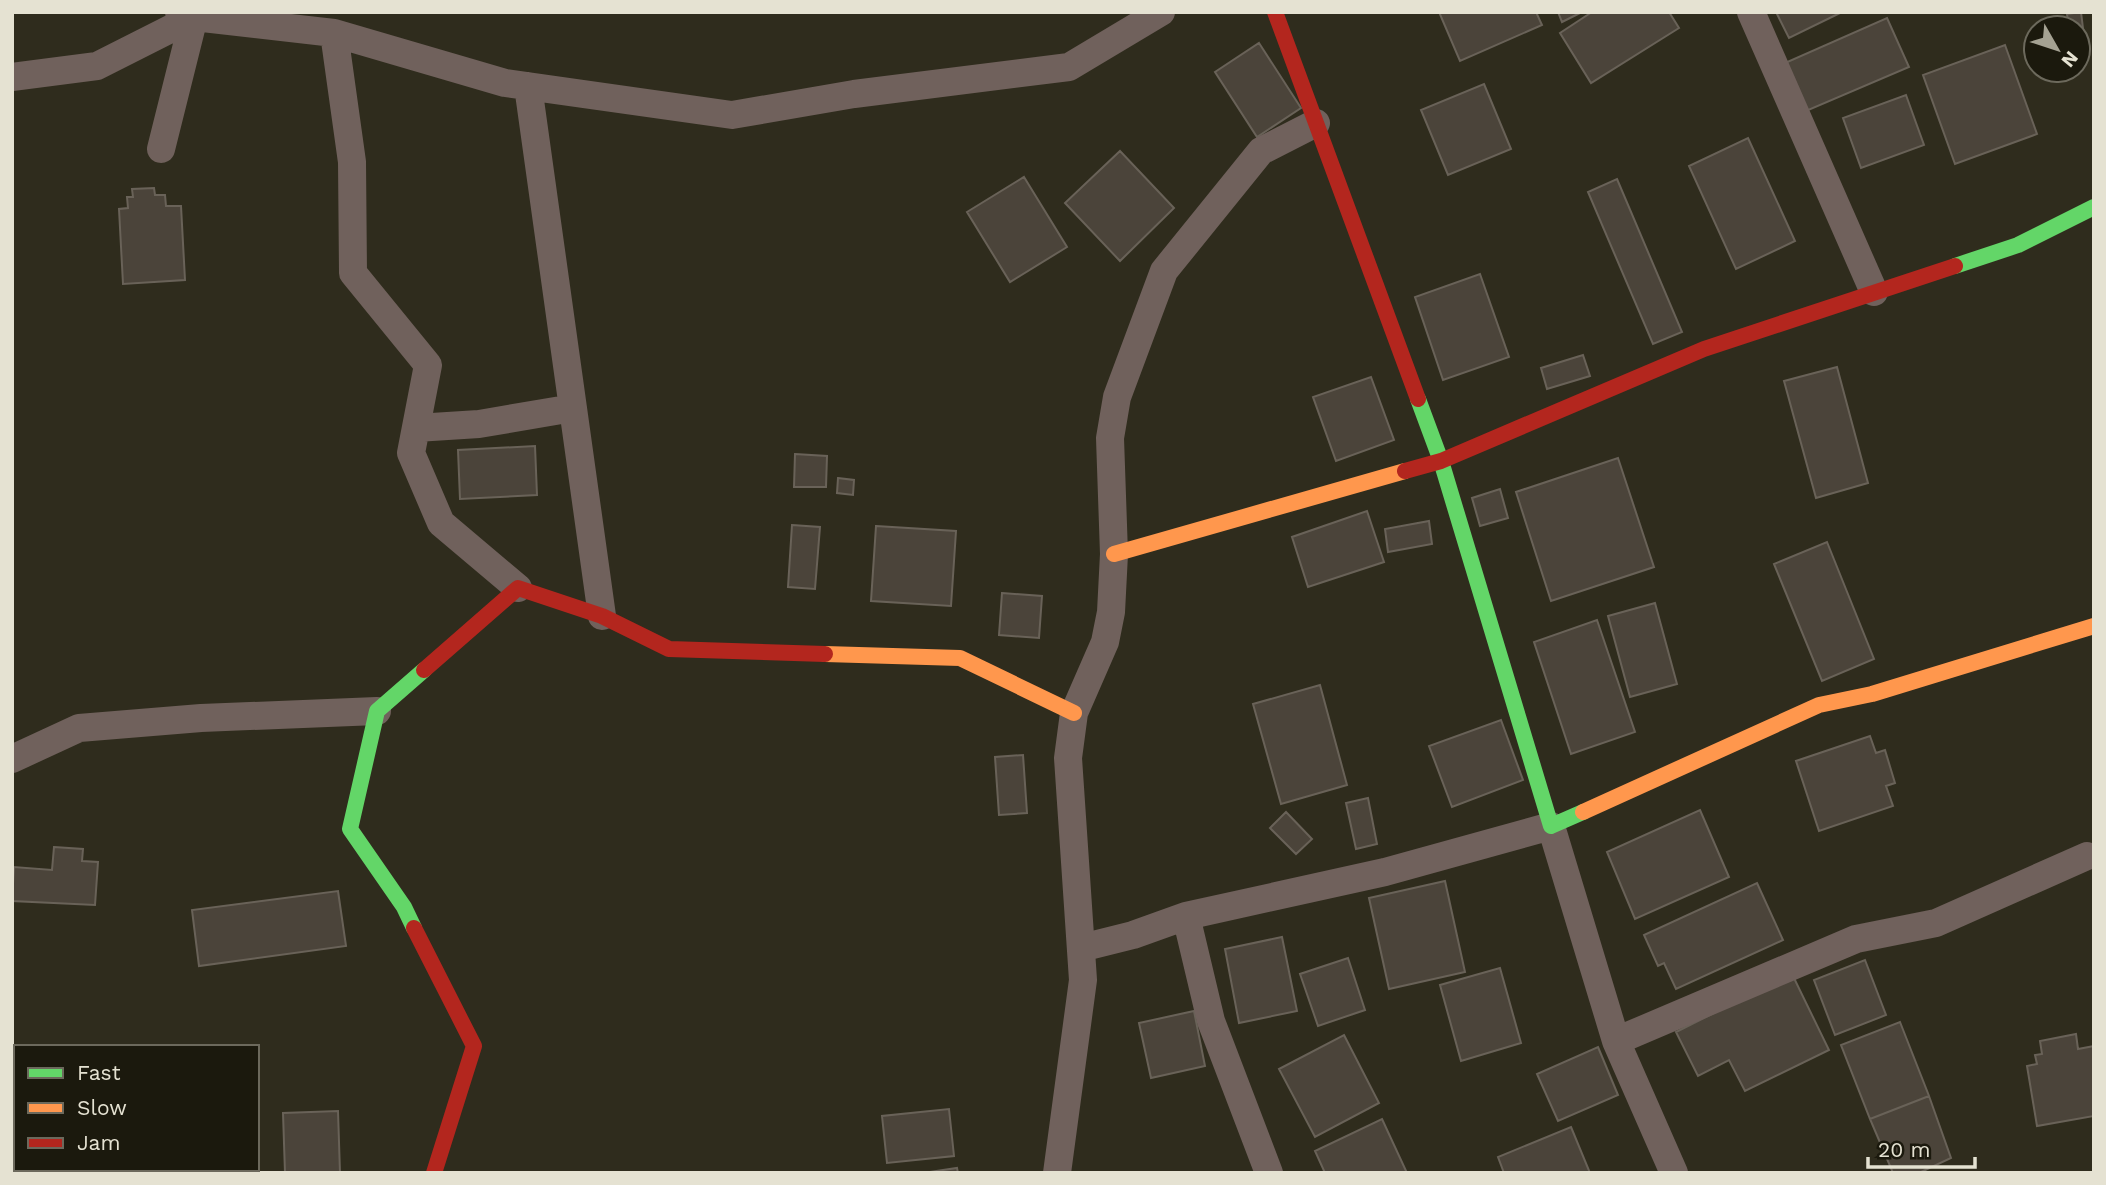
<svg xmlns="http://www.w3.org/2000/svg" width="2106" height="1185" viewBox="0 0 2106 1185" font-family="'Work Sans',sans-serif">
<rect width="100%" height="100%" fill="#2f2c1d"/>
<!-- building -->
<path fill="#4b443a" stroke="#696258" stroke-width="2" d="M 1439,12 L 1536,12 L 1542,25 L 1460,61 Z
M 1558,12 L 1582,12 L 1562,22 Z
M 1592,12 L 1669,12 L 1679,28 L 1591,83 L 1560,33 Z
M 1776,12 L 1842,12 L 1789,38 Z
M 2081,12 L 2086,53 L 2078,54 L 2078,28 L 2069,28 L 2067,14 Z
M 1887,18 L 1909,67 L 1806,111 L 1785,63 Z
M 1259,43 L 1301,108 L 1257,137 L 1215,72 Z
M 2005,45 L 2037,134 L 1955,164 L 1923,75 Z
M 1484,84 L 1511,149 L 1448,175 L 1421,110 Z
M 1906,95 L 1924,145 L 1861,168 L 1843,118 Z
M 1748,138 L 1795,241 L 1736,269 L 1689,166 Z
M 1120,151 L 1174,208 L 1120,261 L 1065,203 Z
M 1024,177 L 1067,247 L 1010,282 L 967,212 Z
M 1617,179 L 1682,332 L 1653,344 L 1588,192 Z
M 154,188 L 155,195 L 165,195 L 166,206 L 181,206 L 185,280 L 123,284 L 119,209 L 128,208 L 127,197 L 133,197 L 132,189 Z
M 1480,274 L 1509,357 L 1443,380 L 1415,297 Z
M 1583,355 L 1590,376 L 1547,389 L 1541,368 Z
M 1837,367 L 1868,483 L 1816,498 L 1784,381 Z
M 1371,377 L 1394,440 L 1336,461 L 1313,397 Z
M 535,446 L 537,495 L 460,499 L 458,450 Z
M 795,454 L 827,456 L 826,487 L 794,487 Z
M 1618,458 L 1654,567 L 1551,601 L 1516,492 Z
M 838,478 L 854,480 L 853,495 L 837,493 Z
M 1500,489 L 1508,518 L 1480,526 L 1472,498 Z
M 1367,511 L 1384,562 L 1308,587 L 1292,537 Z
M 1429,521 L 1432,544 L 1388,552 L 1385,529 Z
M 792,525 L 820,527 L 815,589 L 788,587 Z
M 876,526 L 956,531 L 951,606 L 871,601 Z
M 1827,542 L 1874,659 L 1822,681 L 1774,564 Z
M 1002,593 L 1042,596 L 1039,638 L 999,635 Z
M 1655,603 L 1677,684 L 1630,697 L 1608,616 Z
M 1597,620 L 1635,732 L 1571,754 L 1534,642 Z
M 1320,685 L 1347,785 L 1281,804 L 1253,704 Z
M 1501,720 L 1523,780 L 1452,807 L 1429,746 Z
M 1870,736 L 1876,753 L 1885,750 L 1895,783 L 1886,786 L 1893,806 L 1819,831 L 1796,761 Z
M 1023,755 L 1027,813 L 999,815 L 995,757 Z
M 1368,798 L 1377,844 L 1356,849 L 1346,803 Z
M 1700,810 L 1729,877 L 1635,919 L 1607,852 Z
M 1286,812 L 1312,839 L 1296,854 L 1270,828 Z
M 54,847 L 83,849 L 82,861 L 98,862 L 95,905 L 12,901 L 14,867 L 52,870 Z
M 1445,881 L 1465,972 L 1389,989 L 1369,898 Z
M 1757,883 L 1783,940 L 1676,989 L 1664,963 L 1658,966 L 1644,935 Z
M 338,891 L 346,946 L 199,966 L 192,910 Z
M 1282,937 L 1297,1011 L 1239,1023 L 1225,949 Z
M 1348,958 L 1365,1010 L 1318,1026 L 1300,974 Z
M 1865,960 L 1886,1015 L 1835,1035 L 1814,980 Z
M 1500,968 L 1521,1043 L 1461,1061 L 1440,985 Z
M 1792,974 L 1829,1050 L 1745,1091 L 1729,1060 L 1698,1076 L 1676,1032 Z
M 1194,1011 L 1205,1066 L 1151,1078 L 1139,1023 Z
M 1900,1022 L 1929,1096 L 1870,1119 L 1841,1045 Z
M 2076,1034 L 2078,1049 L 2094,1046 L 2094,1116 L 2037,1126 L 2027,1066 L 2037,1064 L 2035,1055 L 2042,1054 L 2040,1041 Z
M 1344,1035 L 1379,1103 L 1315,1137 L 1279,1069 Z
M 1598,1047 L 1618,1095 L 1558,1121 L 1537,1074 Z
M 1929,1096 L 1951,1158 L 1919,1173 L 1893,1173 L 1870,1119 Z
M 949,1109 L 954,1156 L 887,1163 L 882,1116 Z
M 338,1111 L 340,1173 L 285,1173 L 283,1113 Z
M 1382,1119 L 1407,1173 L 1325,1173 L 1315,1151 Z
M 1571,1127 L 1590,1173 L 1504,1173 L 1498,1157 Z
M 957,1168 L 958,1173 L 923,1173 Z"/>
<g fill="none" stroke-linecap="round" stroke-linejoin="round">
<!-- street -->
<path stroke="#70615c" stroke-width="28" d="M 179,12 L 194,17 L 334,33 L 505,83 L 732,115 L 854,94 L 1069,67 L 1161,12
M 1751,12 L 1874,292
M 334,33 L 352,162 L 353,273 L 428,365 L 411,453 L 441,523 L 518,588
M 12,77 L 97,66 L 194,17 L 198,12
M 528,86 L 602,616
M 161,149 L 194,17
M 416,428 L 479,424 L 573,408
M 12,759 L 79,728 L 201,718 L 377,711
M 1186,916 L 1211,1021 L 1269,1173
M 1081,948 L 1133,935 L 1186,916 L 1385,872 L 1551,826 L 1616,1041 L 1674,1173
M 1616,1041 L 1856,939 L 1936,923 L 2087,856
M 1057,1173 L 1083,980 L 1068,758 L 1074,713 L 1105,642 L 1111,612 L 1114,554 L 1110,438 L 1117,397 L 1164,271 L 1261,151 L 1316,123"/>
<!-- fast -->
<path stroke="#63d668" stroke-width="16" d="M 1955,266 L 2018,245 L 2094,207
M 1418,399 L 1441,461 L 1551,826 L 1583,812
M 414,928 L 404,907 L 350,829 L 377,711 L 424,670"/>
<!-- slow -->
<path stroke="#ff974d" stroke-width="16" d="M 1114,554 L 1405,471
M 825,654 L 960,658 L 1074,713
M 1583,812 L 1819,705 L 1872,694 L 2094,626"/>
<!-- jam -->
<path stroke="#b3261e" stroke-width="16" d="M 1275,12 L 1418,399
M 1405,471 L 1441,461 L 1704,349 L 1955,266
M 424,670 L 518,588 L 602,616 L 669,649 L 825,654
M 414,928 L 474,1046 L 434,1173"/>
</g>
<!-- border -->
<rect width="2106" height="1185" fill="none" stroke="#e5e2d2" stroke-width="28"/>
<!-- legend -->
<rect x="14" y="1045" width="245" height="126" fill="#1b190d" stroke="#6c695c" stroke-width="2"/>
<rect x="28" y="1068" width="35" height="10" fill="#63d668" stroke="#6c695c" stroke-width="2"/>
<text x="77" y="1080" font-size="21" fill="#e5e2d2">Fast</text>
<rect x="28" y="1103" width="35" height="10" fill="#ff974d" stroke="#6c695c" stroke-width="2"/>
<text x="77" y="1115" font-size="21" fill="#e5e2d2">Slow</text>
<rect x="28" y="1138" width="35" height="10" fill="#b3261e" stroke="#6c695c" stroke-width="2"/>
<text x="77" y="1150" font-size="21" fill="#e5e2d2">Jam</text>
<!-- north arrow -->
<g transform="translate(2057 49) rotate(129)"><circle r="33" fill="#1b190d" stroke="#6c695c" stroke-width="2"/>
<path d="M0-5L12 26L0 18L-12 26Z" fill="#a5a293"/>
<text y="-10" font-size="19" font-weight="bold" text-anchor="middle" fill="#e5e2d2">N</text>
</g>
<!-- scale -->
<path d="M1868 1157v10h107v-10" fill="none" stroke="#e5e2d2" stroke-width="3.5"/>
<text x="1878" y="1157" font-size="21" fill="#e5e2d2" stroke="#1b190d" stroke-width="5" paint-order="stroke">20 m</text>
</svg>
